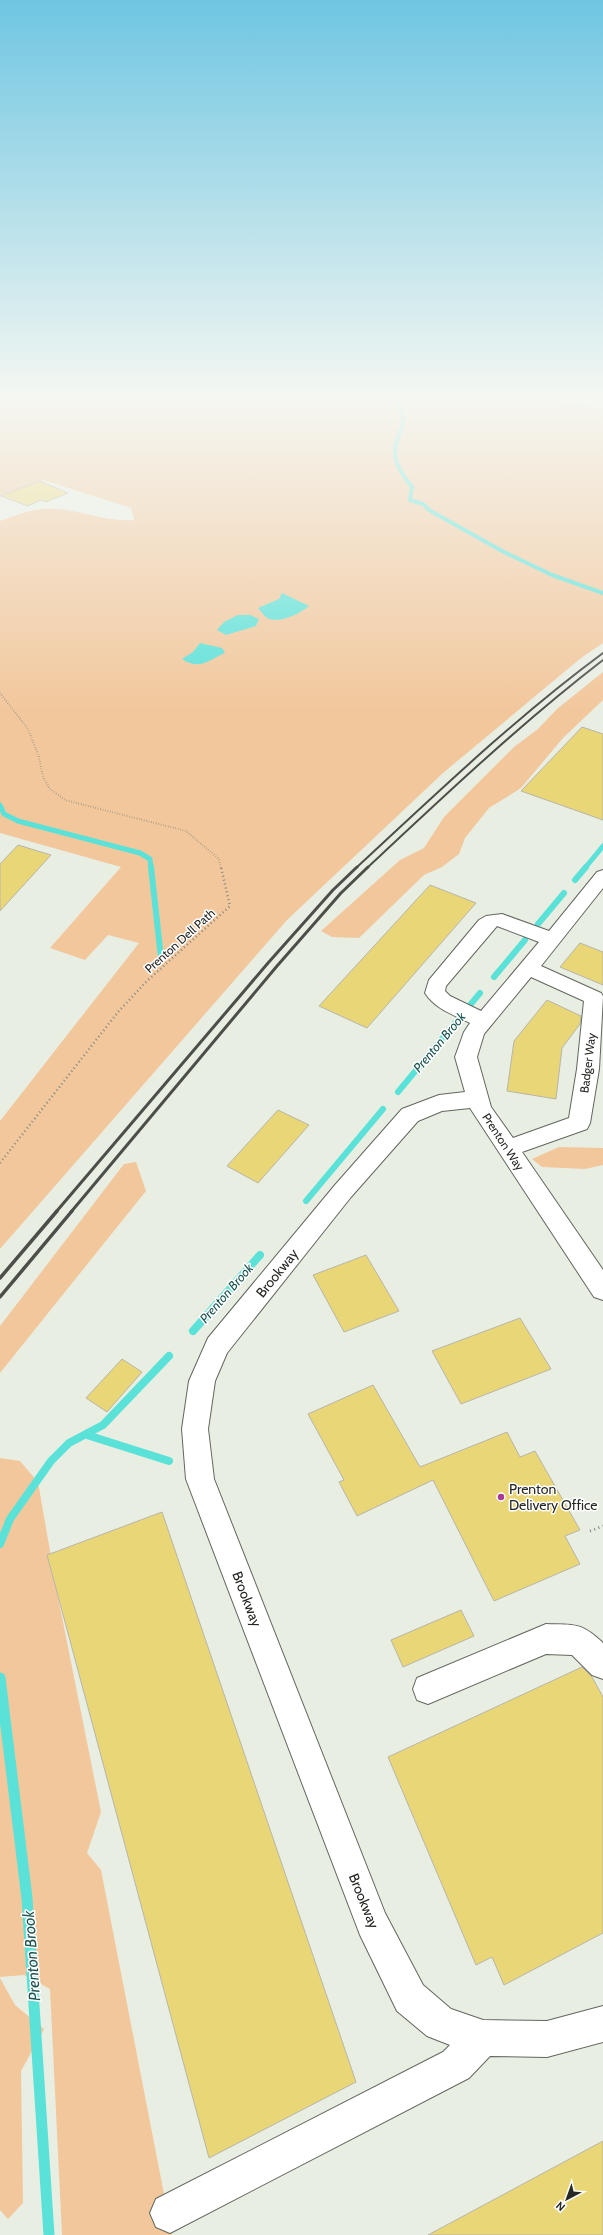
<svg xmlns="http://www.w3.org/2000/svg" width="603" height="2235" font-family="Cabin,sans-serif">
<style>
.green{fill:#f2c79c}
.water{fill:#5ae1d8}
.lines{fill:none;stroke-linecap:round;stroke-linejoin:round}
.stream-far4{stroke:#5ae1d8;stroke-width:4}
.stream-far3{stroke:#5ae1d8;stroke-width:5}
.stream-far2{stroke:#5ae1d8;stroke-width:6}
.stream-far1{stroke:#5ae1d8;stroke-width:8}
.stream{stroke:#5ae1d8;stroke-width:11}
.building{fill:#e9d677;stroke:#b7b5ab}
.minor-casing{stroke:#62675e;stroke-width:2}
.path-far2{stroke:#868982;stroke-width:2;stroke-dasharray:0.5 2;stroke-linecap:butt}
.path-far1{stroke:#868982;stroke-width:2.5;stroke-dasharray:1 3;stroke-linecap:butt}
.path{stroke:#868982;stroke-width:3;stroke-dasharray:1 3.5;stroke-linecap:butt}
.minor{fill:#fff;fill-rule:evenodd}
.rail-far2{stroke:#4c4e49;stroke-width:2}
.rail-far1{stroke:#4c4e49;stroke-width:3}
.rail{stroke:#4c4e49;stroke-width:3.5}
.poi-dot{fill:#a93995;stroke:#fff;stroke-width:1.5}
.labels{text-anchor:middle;stroke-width:3;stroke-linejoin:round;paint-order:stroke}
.street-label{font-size:12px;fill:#262824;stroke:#fff}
.water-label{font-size:13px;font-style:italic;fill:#1b5551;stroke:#fff}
.near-street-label{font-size:14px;fill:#262824;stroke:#fff}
.near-poi-label{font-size:14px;fill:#262824;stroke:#fff;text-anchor:start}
.near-water-label{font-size:16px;font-style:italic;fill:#1b5551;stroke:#fff}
</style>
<rect width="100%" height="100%" fill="#e9eee3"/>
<path class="green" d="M0,398H545L603,409V643L581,658L443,773L287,920L0,1249V1121L139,943L108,935L85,960L50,948L121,867L0,833V521C19,514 36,507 57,509C83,511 107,522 134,520L131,508L43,480L0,497Z
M603,672V700L563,738L521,788L489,808L465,838L459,854L442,867L424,875L359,938L332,937L321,931L400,860L424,848L444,817L514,747L538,729L557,709Z
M559,1147L603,1148V1165L585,1169L542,1167L532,1159Z
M136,1162L146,1191L0,1373V1326L124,1164Z
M0,1458L20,1461L38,1482L58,1597L101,1812L87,1853L101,1870L172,2235H62L50,1989L24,1975L0,1977Z
M0,1978L15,2005L44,2029L21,2071L23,2203L8,2219L0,2210Z"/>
<path class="water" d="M282,593L309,606C299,614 280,624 267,618C264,616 261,611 258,608L279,599Z
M238,615H250L259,619L256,626L226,635L217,630L224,622Z
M200,643L222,648L225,653C208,660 200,671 182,659L193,652Z"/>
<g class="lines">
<path class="stream-far4" d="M399,398V408L404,422C391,452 391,461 412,487L410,500L423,504L429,510L502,551L552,575L603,593"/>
<path class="stream-far3" d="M0,805L4,814L18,821L140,853L150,859L151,868
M585,868L603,846"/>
<path class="stream-far2" d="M151,867L161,958
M575,880L586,867
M538,924L564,893
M494,977L525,940
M398,1092L480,993
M306,1201L383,1109"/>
<path class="stream-far1" d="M193,1331L260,1255
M87,1435L169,1461
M0,1544L10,1519L51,1461L69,1443L103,1425L169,1356"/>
<path class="stream" d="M0,1678L27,1898L49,2235"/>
</g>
<path class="building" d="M40,481L68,493L46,502L41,500L28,506L1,496Z
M582,727L603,734V820L521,791Z
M18,845L51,855L0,911V864Z
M430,885L476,903L367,1028L319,1006Z
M580,943L603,952V985L560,967Z
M547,1000L581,1016L580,1024L562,1048L556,1099L507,1091L514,1041Z
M278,1110L309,1125L258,1183L227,1166Z
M366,1255L399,1311L344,1332L313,1275Z
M520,1318L551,1369L461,1404L432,1351Z
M122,1359L142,1372L107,1412L86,1398Z
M373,1385L420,1467L507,1432L520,1457L535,1451L580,1530L565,1536L580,1564L494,1601L433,1480L357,1516L339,1482L344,1480L308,1414Z
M162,1512L356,2082L209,2158L47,1555Z
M461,1610L474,1636L403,1667L391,1640Z
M582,1667L592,1677L603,1697V1933L504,1985L492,1957L476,1965L388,1757Z
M603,2141V2235H428L562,2163Z"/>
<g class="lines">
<defs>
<path id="minor" d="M603,870V888L541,966L601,993L603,996L599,1069L590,1123L587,1129L522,1152L603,1270V1300L594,1297L470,1108L442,1111L418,1121L351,1197L227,1353L215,1381L208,1429L214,1479L385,1913L423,1985L451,2009L483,2020L547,2021L603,2006V2042L547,2057L490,2056L469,2078L170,2233L156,2227L150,2213L156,2199L443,2052L450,2045L427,2036L397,2011L360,1935L186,1479L182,1429L189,1381L208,1338L335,1185L402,1109L439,1095L465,1092L455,1057L464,1032L470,1023C454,1015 435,1009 425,993L429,980L479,920L486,916L502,914L549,931L597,872ZM497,926L539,942L481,1011L450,996L445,991L446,986ZM531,977L584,1001L577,1069L569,1118L513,1138L491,1107L477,1057L484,1034Z
M546,1624C575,1625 581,1622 603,1643V1679L592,1675L572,1655L546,1654L428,1704L417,1700L413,1689L417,1678Z"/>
</defs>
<use href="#minor" class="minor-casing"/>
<path class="path-far2" d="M0,693L28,729L39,757L43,777L50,789L65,800L186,831L219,859L221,868"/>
<path class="path-far1" d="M0,1163L118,1012L147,981L230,906L221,867"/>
<path class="path" d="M590,1531L603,1526"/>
<use href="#minor" class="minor"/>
<path class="rail-far2" d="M356,868C436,794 515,718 603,653
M367,868C444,796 520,724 603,660"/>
<path class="rail-far1" d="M56,1212L268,963L333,890L357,867
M71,1212L277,966L341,893L368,867"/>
<path class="rail" d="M0,1278L57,1211
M0,1297L72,1211"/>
</g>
<linearGradient id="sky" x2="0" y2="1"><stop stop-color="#6fc6e2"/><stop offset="0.56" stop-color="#f5f7f2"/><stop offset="1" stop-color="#f5f7f2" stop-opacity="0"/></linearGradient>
<rect width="603" height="711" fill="url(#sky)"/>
<circle class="poi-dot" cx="501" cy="1497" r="4"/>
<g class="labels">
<g class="street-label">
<text transform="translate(180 941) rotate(-42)" y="4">Prenton Dell Path</text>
<text transform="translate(588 1063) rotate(-83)" y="4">Badger Way</text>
<text transform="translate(503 1142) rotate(57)" y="4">Prenton Way</text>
</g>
<g class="water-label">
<text transform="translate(439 1042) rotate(-50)" y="5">Prenton Brook</text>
<text transform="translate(226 1293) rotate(-49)" y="5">Prenton Brook</text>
</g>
<g class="near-street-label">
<text transform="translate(277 1273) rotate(-51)" y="5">Brookway</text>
<text transform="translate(247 1599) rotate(69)" y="5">Brookway</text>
<text transform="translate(364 1901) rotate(68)" y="5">Brookway</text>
</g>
<g class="near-poi-label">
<text x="509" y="1494">Prenton<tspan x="509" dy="16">Delivery Office</tspan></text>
</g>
<g class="near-water-label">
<text transform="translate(31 1956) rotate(-94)" y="6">Prenton Brook</text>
</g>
</g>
<g transform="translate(567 2199) rotate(221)" stroke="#ffffff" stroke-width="3" paint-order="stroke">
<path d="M0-3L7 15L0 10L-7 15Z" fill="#262824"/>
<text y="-6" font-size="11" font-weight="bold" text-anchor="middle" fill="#262824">N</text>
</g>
</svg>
